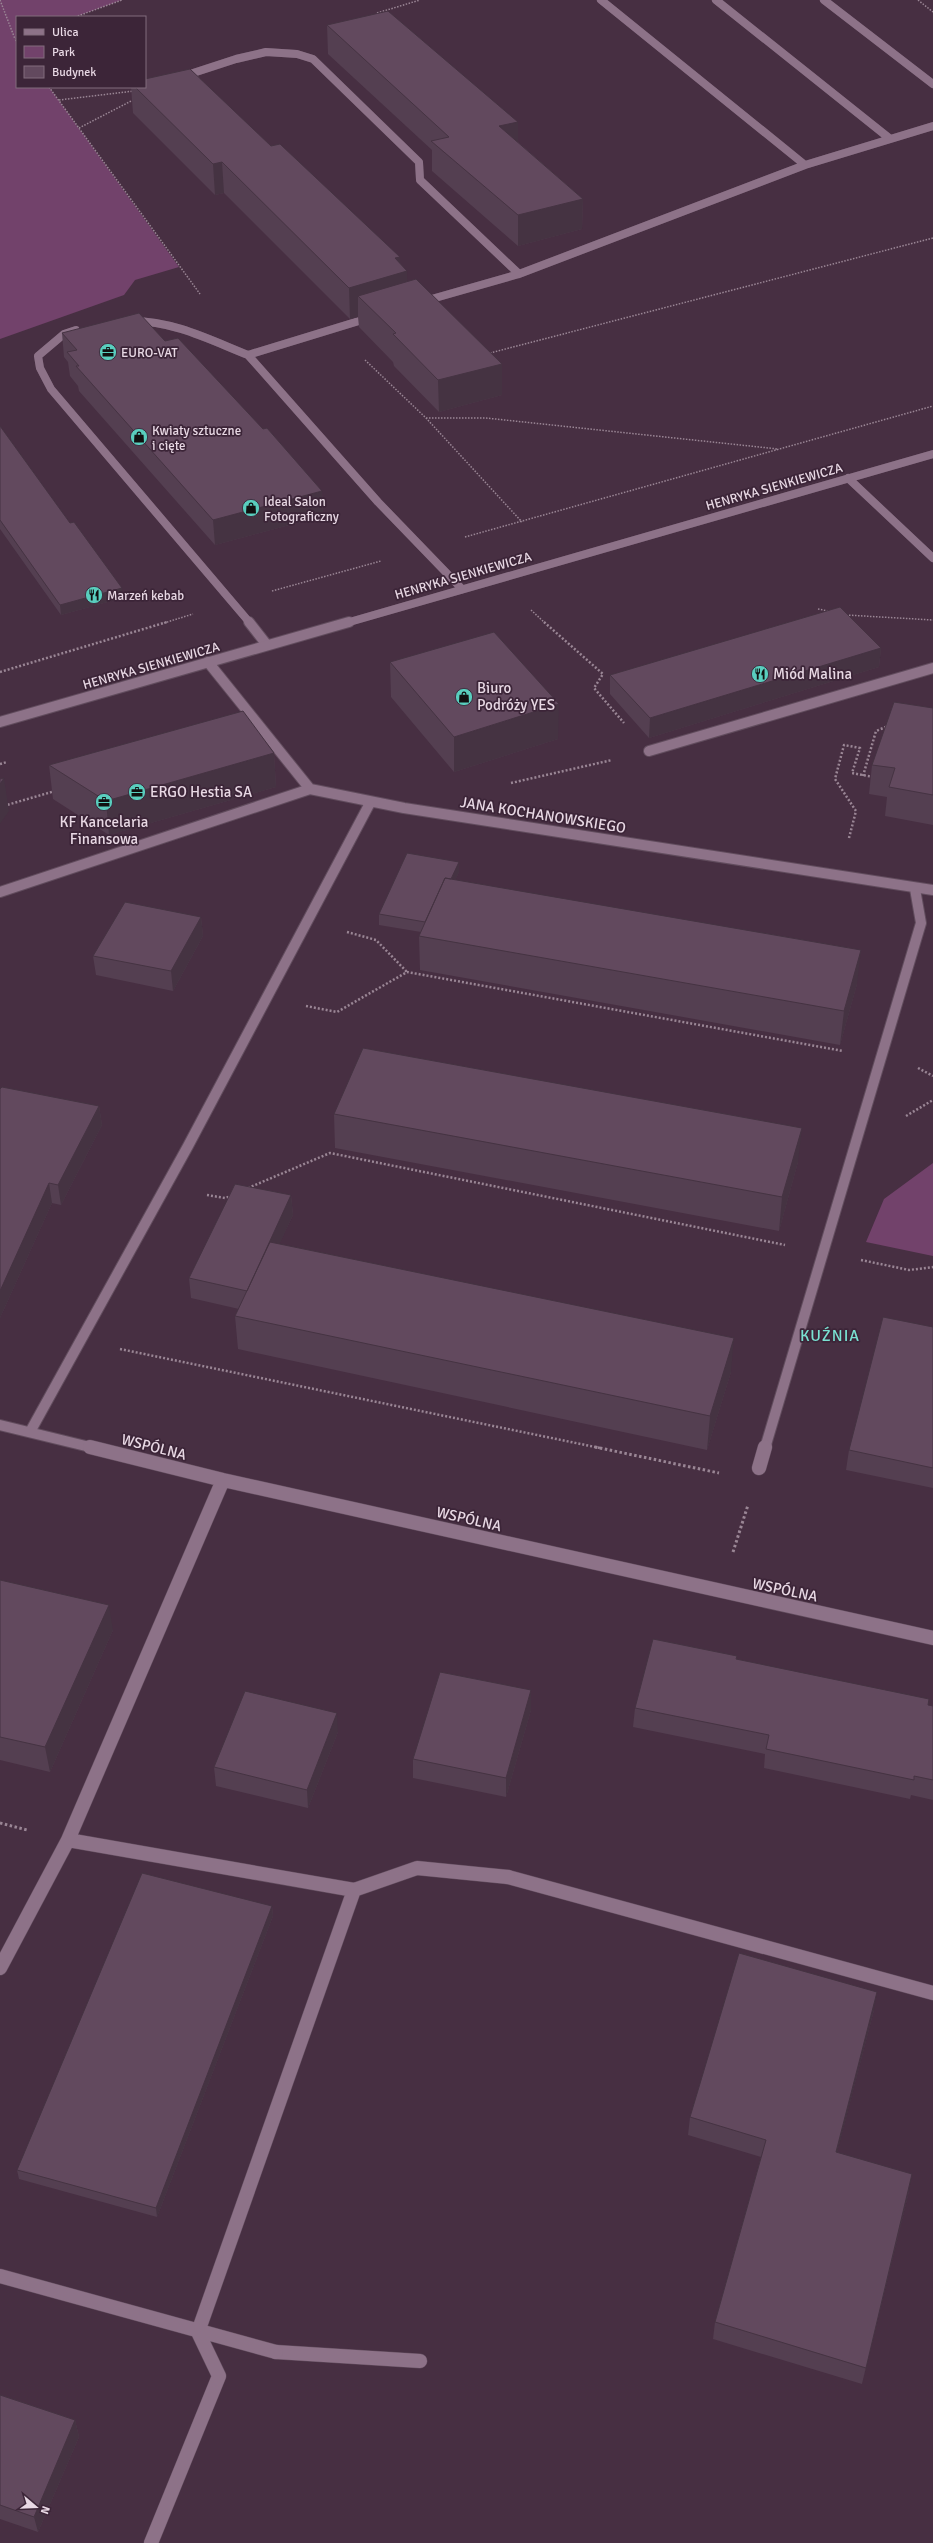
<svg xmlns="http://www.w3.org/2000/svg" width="933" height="2543" font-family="Signika,sans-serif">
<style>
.green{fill:#72426b}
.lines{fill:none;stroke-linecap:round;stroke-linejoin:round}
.service-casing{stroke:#614c5d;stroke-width:15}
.minor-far2-casing{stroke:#614c5d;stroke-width:8}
.minor-far1-casing{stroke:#614c5d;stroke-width:12}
.minor-casing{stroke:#614c5d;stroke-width:15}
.tertiary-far1-casing{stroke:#614c5d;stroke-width:8}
.tertiary-casing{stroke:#614c5d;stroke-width:12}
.path-far2{stroke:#9a8695;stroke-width:1.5;stroke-dasharray:1.5 1.5;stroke-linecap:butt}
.path-far1{stroke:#9a8695;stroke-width:2.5;stroke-dasharray:2 2;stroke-linecap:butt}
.path{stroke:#9a8695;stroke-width:3;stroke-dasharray:2.5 2.5;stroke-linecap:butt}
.service{stroke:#8d7288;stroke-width:14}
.minor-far2{stroke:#8d7288;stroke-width:8}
.minor-far1{stroke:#8d7288;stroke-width:10}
.minor{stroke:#8d7288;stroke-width:14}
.tertiary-far1{stroke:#8d7288;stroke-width:8}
.tertiary{stroke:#8d7288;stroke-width:10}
.wall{fill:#543f51}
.shaded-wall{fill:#453342}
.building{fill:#62495e;stroke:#453342}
.labels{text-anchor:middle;stroke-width:3.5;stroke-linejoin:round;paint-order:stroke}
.far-poi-label{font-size:13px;fill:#e8d8e4;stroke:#3c2538;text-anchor:start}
.far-street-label{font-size:13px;fill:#e8d8e4;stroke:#3c2538}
.poi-label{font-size:15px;fill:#e8d8e4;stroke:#3c2538;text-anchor:start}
.street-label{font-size:15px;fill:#e8d8e4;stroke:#3c2538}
.neighbourhood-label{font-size:16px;letter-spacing:1px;fill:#7ae2d2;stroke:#3c2538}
</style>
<rect width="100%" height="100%" fill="#472f42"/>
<path class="green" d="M0,0H122L75,17H17V38L15,39L17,42V87H49L179,267L135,280L124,295L0,339Z
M933,1163V1256L866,1242L884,1199Z"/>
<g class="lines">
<defs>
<path id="service" d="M508,1877L933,1993
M276,2352L420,2361"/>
<path id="minor-far2" d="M601,0L805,165
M716,0L889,138
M824,0L933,84
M196,80L190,74L236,59L266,52L297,54L313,59L419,162L420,180L519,274
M421,302L519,274L805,165L933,126
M372,317L248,355L378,502L462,589
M132,321C174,321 210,340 248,355
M76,330L64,334L38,356L40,368L51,389L250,623
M848,478L933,558"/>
<path id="minor-far1" d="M249,622L267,645
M208,662L310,789L404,808L933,890
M649,751L933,668
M0,892L310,789
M0,1425L94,1448
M30,1432L188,1146L370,803
M765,1448L921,923L915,889"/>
<path id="minor" d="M90,1447L223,1480L933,1638
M759,1468L765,1447
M68,1840L354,1890L417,1868L508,1877
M0,1968L68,1840L223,1480
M0,2276L276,2352
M151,2543L219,2376L198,2332L354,1890"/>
<path id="tertiary-far1" d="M346,623L933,454"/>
<path id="tertiary" d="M0,722L349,622"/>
</defs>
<use href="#service" class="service-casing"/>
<use href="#minor-far2" class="minor-far2-casing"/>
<use href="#minor-far1" class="minor-far1-casing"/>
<use href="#minor" class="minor-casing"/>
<use href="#tertiary-far1" class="tertiary-far1-casing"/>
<use href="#tertiary" class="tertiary-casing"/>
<path class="path-far2" d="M0,0L15,39
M918,0L933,12
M377,13L420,0
M75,17L122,0
M17,38L15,39L17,42
M49,87L200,294
M59,100L134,91
M79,128L135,99
M490,353L933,238
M365,360L426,418L522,522
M426,418H486L778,449
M465,537L933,406
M272,591L381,561
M818,609L828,611
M531,610L545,623
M846,615L933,620
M164,623L193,614"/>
<path class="path-far1" d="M544,622L603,674L594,688L624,723
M0,672L167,622
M0,764L7,762
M863,776L876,731L888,726
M511,783L612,760
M0,807L55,791
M849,838L856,811L835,779L844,745L860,748L852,773L873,777
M347,932L376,940L407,972
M306,1006L337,1012L407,972L843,1051
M918,1068L933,1076
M906,1116L933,1100
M248,1188L330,1153L785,1245
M207,1195L225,1198L231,1196
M861,1260L909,1270L933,1267
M120,1349L600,1448"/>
<path class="path" d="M595,1447L719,1473
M733,1552L748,1505
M0,1823L27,1830"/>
<use href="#service" class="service"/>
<use href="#minor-far2" class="minor-far2"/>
<use href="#minor-far1" class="minor-far1"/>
<use href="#minor" class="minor"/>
<use href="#tertiary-far1" class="tertiary-far1"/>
<use href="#tertiary" class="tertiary"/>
</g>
<path class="wall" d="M327,25L518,142L583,199L582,229L518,246L432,171V150L328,54Z
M131,87H145L271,146L400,263L407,281L502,364V395L439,412L394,366L393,362L359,327L358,317L350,319L224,193L215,195L133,113Z
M62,333L165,341L263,429L322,491L323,516L215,545L79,391L78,386L70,376L68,362L64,357Z
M0,426L122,598L61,615L0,529Z
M881,648L879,667L649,738L610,694V675Z
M390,662L558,739L454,772L391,697Z
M933,708V825L885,816L887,797L869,794L872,765Z
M274,753L276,787L109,835L53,799L49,765Z
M459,872L455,880L857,984L840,1045L420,970L419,936L421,932L379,925V914Z
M201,917L203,936L173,991L96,975L93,956Z
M0,1089L99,1106L102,1125L61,1205L52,1203L0,1318Z
M334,1114L798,1162L779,1231L335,1148Z
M291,1195L293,1215L279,1244L731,1372L707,1450L238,1349L235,1316L239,1309L191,1298L189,1278Z
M933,1327V1488L846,1470L849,1450Z
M0,1580L113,1630L50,1772L0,1760Z
M737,1656V1660L933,1706V1800L911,1795L910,1799L764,1768L765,1754L633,1727L635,1708Z
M531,1710L506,1797L413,1778V1759Z
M338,1732L308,1808L216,1786L214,1767Z
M272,1906L273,1916L157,2217L19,2179L17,2170Z
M874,2010L837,2152L909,2191L862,2384L713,2339L715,2322L761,2157L688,2135L690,2117Z
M0,2395L75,2420L79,2437L38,2532L0,2519Z"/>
<path class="shaded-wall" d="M518,122V152L499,126Z
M222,162L224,193L215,195L213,164Z
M583,199L582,229L518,246V215Z
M400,257V273L407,271L408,302L358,296V317L350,319L349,288L395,258Z
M502,364V395L439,412L438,380Z
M322,491L323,516L215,545L213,520Z
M122,588V598L61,615L60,605Z
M881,648L879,667L649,738L650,718Z
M559,704L558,739L454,772V737Z
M274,753L276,787L109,835L106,801Z
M4,778L9,811L0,824V784Z
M459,862V872L431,934V924Z
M201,917L203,936L173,991L171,971Z
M861,950L857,984L840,1045L844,1011Z
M99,1106L102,1125L61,1205L58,1185Z
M802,1128L798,1162L779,1231L782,1197Z
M49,1183L52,1203L0,1318V1291Z
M291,1195L293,1215L248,1311L247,1291Z
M734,1338L731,1372L707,1450L710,1416Z
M109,1605L113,1630L50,1772L45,1747Z
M531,1690V1710L506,1797V1778Z
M337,1713L338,1732L308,1808L307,1790Z
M272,1906L273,1916L157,2217L156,2208Z
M877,1992L874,2010L833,2169L836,2152Z
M912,2174L909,2191L862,2384L866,2368Z
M75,2420L79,2437L38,2532L34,2517Z"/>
<path class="building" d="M388,11L518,122L499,126L583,199L518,215L431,141L449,137L327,25Z
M190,69L271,146L280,144L400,257L395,258L407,271L349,288L222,162L213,164L135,87H145V79Z
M416,279L502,364L438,380L393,334L396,333L358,296Z
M139,313L165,341L178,338L263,429L267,428L322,491L213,520L76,366H79L67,352L77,350L62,333Z
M0,426L70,523L74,522L122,588L60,605L0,520Z
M840,607L881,648L650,718L610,675Z
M494,632L559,704L454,737L390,662Z
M894,702L933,708V795L889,787L895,768L872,765Z
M243,711L274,753L106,801L49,765Z
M4,778L0,784V779Z
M407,853L459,862L451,879L445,878L425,922L379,914Z
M445,878L861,950L844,1011L419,936Z
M125,902L201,917L171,971L93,956Z
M363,1048L802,1128L782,1197L334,1114Z
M2,1087L99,1106L58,1185L49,1183L0,1291V1089Z
M235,1184L291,1195L247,1291L189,1278Z
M270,1242L734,1338L710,1416L235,1316Z
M883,1317L933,1327V1468L849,1450Z
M0,1580L109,1605L45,1747L0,1737Z
M653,1639L737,1656L736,1659L929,1699L928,1705L933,1706V1780L914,1776V1780L766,1749L769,1735L635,1708Z
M440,1672L531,1690L506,1778L413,1759Z
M245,1691L337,1713L307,1790L214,1767Z
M142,1873L272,1906L156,2208L17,2170Z
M739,1953L877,1992L836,2152L912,2174L866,2368L715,2322L766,2140L690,2117Z
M0,2395L75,2420L34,2517L0,2505Z"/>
<defs>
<symbol id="office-disc" viewBox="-11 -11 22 22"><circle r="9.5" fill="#59cebe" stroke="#3c2538"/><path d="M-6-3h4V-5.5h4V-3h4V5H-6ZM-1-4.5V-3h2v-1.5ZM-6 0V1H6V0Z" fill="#111"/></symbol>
<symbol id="shop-disc" viewBox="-11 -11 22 22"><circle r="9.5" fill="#59cebe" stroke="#3c2538"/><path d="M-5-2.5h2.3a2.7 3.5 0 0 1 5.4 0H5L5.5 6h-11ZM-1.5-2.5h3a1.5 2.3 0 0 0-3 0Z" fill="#111"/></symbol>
<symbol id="restaurant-disc" viewBox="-11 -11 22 22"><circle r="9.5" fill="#59cebe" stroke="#3c2538"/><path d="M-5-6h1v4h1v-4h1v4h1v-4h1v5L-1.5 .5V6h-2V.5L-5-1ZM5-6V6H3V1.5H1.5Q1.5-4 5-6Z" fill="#111"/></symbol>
</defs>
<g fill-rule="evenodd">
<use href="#office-disc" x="98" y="342" width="20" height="20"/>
<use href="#shop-disc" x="129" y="427" width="20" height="20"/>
<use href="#shop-disc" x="241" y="498" width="20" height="20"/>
<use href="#restaurant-disc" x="84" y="585" width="20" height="20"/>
<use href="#restaurant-disc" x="750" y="664" width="20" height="20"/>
<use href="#shop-disc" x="454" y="687" width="20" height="20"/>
<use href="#office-disc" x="127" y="782" width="20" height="20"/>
<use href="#office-disc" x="94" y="792" width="20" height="20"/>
</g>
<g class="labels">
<g class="far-poi-label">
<text x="121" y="357">EURO-VAT</text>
<text x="152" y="435">Kwiaty sztuczne<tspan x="152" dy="15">i cięte</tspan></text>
<text x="264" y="506">Ideal Salon<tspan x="264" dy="15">Fotograficzny</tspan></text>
<text x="107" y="600">Marzeń kebab</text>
</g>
<g class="far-street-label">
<text transform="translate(774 486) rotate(-16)" y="5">HENRYKA SIENKIEWICZA</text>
<text transform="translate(463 575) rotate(-16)" y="5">HENRYKA SIENKIEWICZA</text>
<text transform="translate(151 665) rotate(-16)" y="5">HENRYKA SIENKIEWICZA</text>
</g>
<g class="poi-label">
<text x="773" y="679">Miód Malina</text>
<text x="477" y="693">Biuro<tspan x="477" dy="17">Podróży YES</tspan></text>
<text x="150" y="797">ERGO Hestia SA</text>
<text x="104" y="827" text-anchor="middle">KF Kancelaria<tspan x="104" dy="17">Finansowa</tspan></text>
</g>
<g class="street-label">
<text transform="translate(543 815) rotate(9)" y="5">JANA KOCHANOWSKIEGO</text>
<text transform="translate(154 1447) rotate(14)" y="5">WSPÓLNA</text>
<text transform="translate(469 1519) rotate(13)" y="5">WSPÓLNA</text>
<text transform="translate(785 1590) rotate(12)" y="5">WSPÓLNA</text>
</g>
<g class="neighbourhood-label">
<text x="830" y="1341">KUŹNIA</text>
</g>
</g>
<rect x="16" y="16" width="130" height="72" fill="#3c2538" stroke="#816d7d"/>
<rect x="24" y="29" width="20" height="6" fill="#8d7288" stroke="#816d7d"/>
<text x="52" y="36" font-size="12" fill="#e8d8e4">Ulica</text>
<rect x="24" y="46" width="20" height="12" fill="#72426b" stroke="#816d7d"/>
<text x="52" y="56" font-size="12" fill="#e8d8e4">Park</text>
<rect x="24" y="66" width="20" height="12" fill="#62495e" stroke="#816d7d"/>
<text x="52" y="76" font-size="12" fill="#e8d8e4">Budynek</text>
<g transform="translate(36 2507) rotate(109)" stroke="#3c2538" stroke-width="3" paint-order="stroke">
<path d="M0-3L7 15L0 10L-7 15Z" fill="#e8d8e4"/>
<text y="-6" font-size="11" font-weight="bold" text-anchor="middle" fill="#e8d8e4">N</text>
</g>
</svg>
